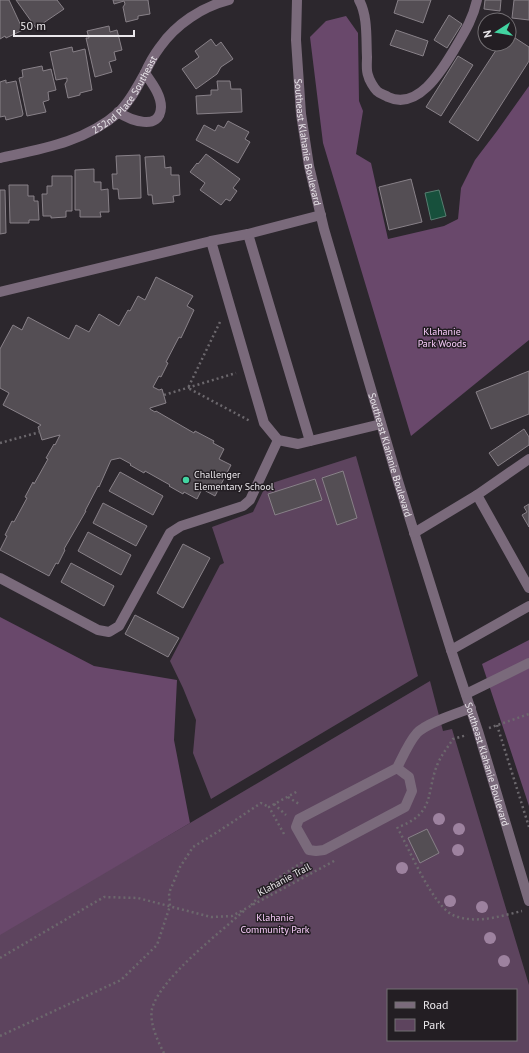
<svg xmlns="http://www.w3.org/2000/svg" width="529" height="1053" font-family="'PT Sans',sans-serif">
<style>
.green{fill:#5d445e;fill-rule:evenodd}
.forest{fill:#69486b}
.water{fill:#17503c;stroke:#577e71}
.building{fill:#544e54;stroke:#888188}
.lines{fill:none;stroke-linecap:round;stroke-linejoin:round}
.path{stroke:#6c686d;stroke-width:2.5;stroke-dasharray:2 3;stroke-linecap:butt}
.minor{stroke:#7a6a7b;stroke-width:10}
.tree{fill:#9d829f}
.poi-dot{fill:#42d4a1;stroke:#231e23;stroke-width:1.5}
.labels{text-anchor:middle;stroke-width:3;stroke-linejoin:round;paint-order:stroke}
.street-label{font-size:10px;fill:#ebe8ec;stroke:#231e23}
.park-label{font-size:10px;fill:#facdfc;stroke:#231e23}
.poi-label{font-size:10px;fill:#ebe8ec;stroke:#231e23;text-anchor:start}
</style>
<rect width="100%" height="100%" fill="#2c272d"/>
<path class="green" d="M356,456L418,676L211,799L193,753L196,720L183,688L170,661L220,565L224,563L212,527L253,512L266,485Z
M430,681L443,731L452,729L529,985V1053H0V933L190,823ZM388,990H516V1040H388Z"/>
<path class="forest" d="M346,16L358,33L359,101L363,111L356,154L371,163L388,239L444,226L458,219L461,188L475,160L497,131L529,86V340L411,436L323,143L310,37L326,21Z
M0,617L94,666L177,680L174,740L190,823L0,935Z
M529,640V806L482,664Z"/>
<path class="water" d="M439,190L446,216L431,220L425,193Z"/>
<path class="building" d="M0,0H9L23,30L6,38L5,36L0,39Z
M16,0H57L64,9L36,28Z
M113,0H148L150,14L138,16V19L126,22L123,7L125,4L124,1L114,4Z
M398,0H431L423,23L394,13Z
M485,0H501L500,11L484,9Z
M514,0H529V20L512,18Z
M449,15L462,24L447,48L434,40Z
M109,26L110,32L117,30L122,50L114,52L116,60L109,62L112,72L95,77L86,38H89L87,31Z
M396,30L428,41L423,56L390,45Z
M509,34L529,47V61L478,141L449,122L500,44H509Z
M211,39L216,46L221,42L233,59L221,67L217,74L196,89L182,69L199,57L195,51Z
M72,47L73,52L85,49L92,90L80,93V95L68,98L65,84L67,81V78L56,80L50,52Z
M458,56L473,65L441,116L426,107Z
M42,66L43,71L51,69L56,90L48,92L49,100L43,102L46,112L27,116L19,78L23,77L22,70Z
M6,80V83L16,81L23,114L22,116L6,120L5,116L0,117V82Z
M217,81H230L231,89H241L242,112L197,114L196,96L211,95V90H218Z
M228,121L249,132L245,139L250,142L238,163L196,140L204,125L215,131L218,125L224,128Z
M206,154L240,179L233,188L237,191L230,201L226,199L221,205L200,190L205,183L190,172L197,163L198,164Z
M140,155L141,198L119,199L118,189H113L112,174H117L116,156Z
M164,156L165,168L171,167V175H179L180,195L173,196L174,202L153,204L152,195H148L145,157Z
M94,169V182H101V190L108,189L109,212H100L101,217H80V210H75V170Z
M52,176H72V211H66V217L51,218V216H43L42,194H47V186H52Z
M411,179L422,222L389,230L379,187Z
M9,185H28V196H34V201H38L39,220H29V223H10Z
M0,190H5L6,233L0,234Z
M156,277L193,296L187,306L194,310L181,338L179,337L166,362L168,363L161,377L159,376L153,387L159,390L162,389L166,403L150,408V409L155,412L156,411L194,433L195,431L214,441L213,443L224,449L219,459L231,465L215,496L202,489L197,499L184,492L183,494L169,486L170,485L145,471L144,473L130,465L131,464L120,458L111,460L99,487L98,486L85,511H86L64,549L65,550L58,564L56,563L49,576L0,550L7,536L5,535L12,521L14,522L27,498L25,497L33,482L34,484L48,459L46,458L54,444L55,445L60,435L42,440L38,427L41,425L3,405L9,393L0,388V349L13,325L22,330L28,317L69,339L76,325L89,332L99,314L119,326L128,310L130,311L138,296L145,300Z
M529,371V414L491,429L476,392Z
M524,429L529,437V445L498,466L489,453Z
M343,471L357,518L337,525L322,478Z
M120,472L163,496L153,515L109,491Z
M315,479L322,500L275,515L268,494Z
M103,503L147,526L136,546L93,523Z
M529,504V527L522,515L527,512L524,507Z
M88,532L131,555L121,575L78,551Z
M183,544L210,558L183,608L157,593Z
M71,563L114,586L104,606L61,582Z
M135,615L179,638L168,657L125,634Z
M427,829L439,853L420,863L408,838Z"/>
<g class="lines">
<path class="path" d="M220,322L188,388L250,421
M164,395L236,373
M0,443L40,432
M497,725L529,827
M489,728L529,714
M288,797L299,804
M274,804L286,815
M401,826C436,812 426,790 438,763C442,754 448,747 453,739L467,735
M397,827C409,848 433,908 455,916C477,924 501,916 522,911
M284,834L269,807L298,791
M301,862L309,875
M251,905L275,880L301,863
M0,958L104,897L138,898L211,917L232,916L336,860
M0,1036L121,980L157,945L170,906L169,893L180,867L193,847L219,831L261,803L269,807
M164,1053C158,1042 149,1022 152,1009C160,978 221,932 246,909"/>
<g class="minor">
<path id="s1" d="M297,0L296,40L301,114L309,166L324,229L398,481L451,650L478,731L529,901"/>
<path d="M359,0C368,16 366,39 367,57C367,63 366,70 368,75C369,80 374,88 377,91C380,94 385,95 388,97C418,111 442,70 454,50C464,33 473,19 477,0"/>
<path d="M118,112C130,120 160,132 161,107C161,94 151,82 145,73"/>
<path id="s2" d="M0,158C41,149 85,142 118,113C130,102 137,87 145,73C149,64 154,55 160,47C176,24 202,7 229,0"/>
<path d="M248,234L310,441"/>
<path d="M211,241L264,423L278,440L298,444L381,424"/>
<path d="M0,292L211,241L248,234L321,215"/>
<path d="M529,459L477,495L529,588"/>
<path d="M414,533L477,495"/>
<path d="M0,578L98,630L109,632L119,626L170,533L181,526L243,506L250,500L278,440"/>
<path d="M451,650L529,606"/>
<path d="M466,694L529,663"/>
<path d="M397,768L409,777L412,791L405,807L324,850L316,851L309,850L296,827L299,819L397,768C403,756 409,742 417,733C426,723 458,713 471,708"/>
</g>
</g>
<g class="tree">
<circle cx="439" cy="819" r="6"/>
<circle cx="459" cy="829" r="6"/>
<circle cx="458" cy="850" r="6"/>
<circle cx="402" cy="868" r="6"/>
<circle cx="450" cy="901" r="6"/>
<circle cx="482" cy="907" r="6"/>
<circle cx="490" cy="938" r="6"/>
<circle cx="504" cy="961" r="6"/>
</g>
<circle class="poi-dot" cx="186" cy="480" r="4"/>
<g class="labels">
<g class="street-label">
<text dy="4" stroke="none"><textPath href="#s2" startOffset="146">252nd Place Southeast</textPath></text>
<text dy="4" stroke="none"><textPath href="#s1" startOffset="143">Southeast Klahanie Boulevard</textPath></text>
<text dy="4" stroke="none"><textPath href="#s1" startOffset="467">Southeast Klahanie Boulevard</textPath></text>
<text dy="4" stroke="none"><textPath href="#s1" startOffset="791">Southeast Klahanie Boulevard</textPath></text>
<text transform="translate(284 879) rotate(-28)" y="4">Klahanie Trail</text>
</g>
<g class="park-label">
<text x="442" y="335">Klahanie<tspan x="442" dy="12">Park Woods</tspan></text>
<text x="275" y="921">Klahanie<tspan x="275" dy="12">Community Park</tspan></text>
</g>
<g class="poi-label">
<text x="194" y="478">Challenger<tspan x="194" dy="12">Elementary School</tspan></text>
</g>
</g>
<rect x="387" y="989" width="130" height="52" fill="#231e23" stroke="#736f73"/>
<rect x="395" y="1002" width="20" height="6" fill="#7a6a7b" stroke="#736f73"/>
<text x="423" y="1009" font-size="12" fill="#ebe8ec">Road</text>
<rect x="395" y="1019" width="20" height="12" fill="#5d445e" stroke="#736f73"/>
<text x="423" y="1029" font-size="12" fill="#ebe8ec">Park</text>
<g transform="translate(497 32) rotate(258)"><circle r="19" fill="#231e23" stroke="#736f73"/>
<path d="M0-3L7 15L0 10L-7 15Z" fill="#42d4a1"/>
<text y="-6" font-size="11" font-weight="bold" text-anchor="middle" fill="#ebe8ec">N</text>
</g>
<path d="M14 30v6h120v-6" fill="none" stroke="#ebe8ec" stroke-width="2"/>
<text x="20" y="30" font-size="12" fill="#ebe8ec" stroke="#231e23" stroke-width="3" paint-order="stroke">50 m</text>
</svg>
